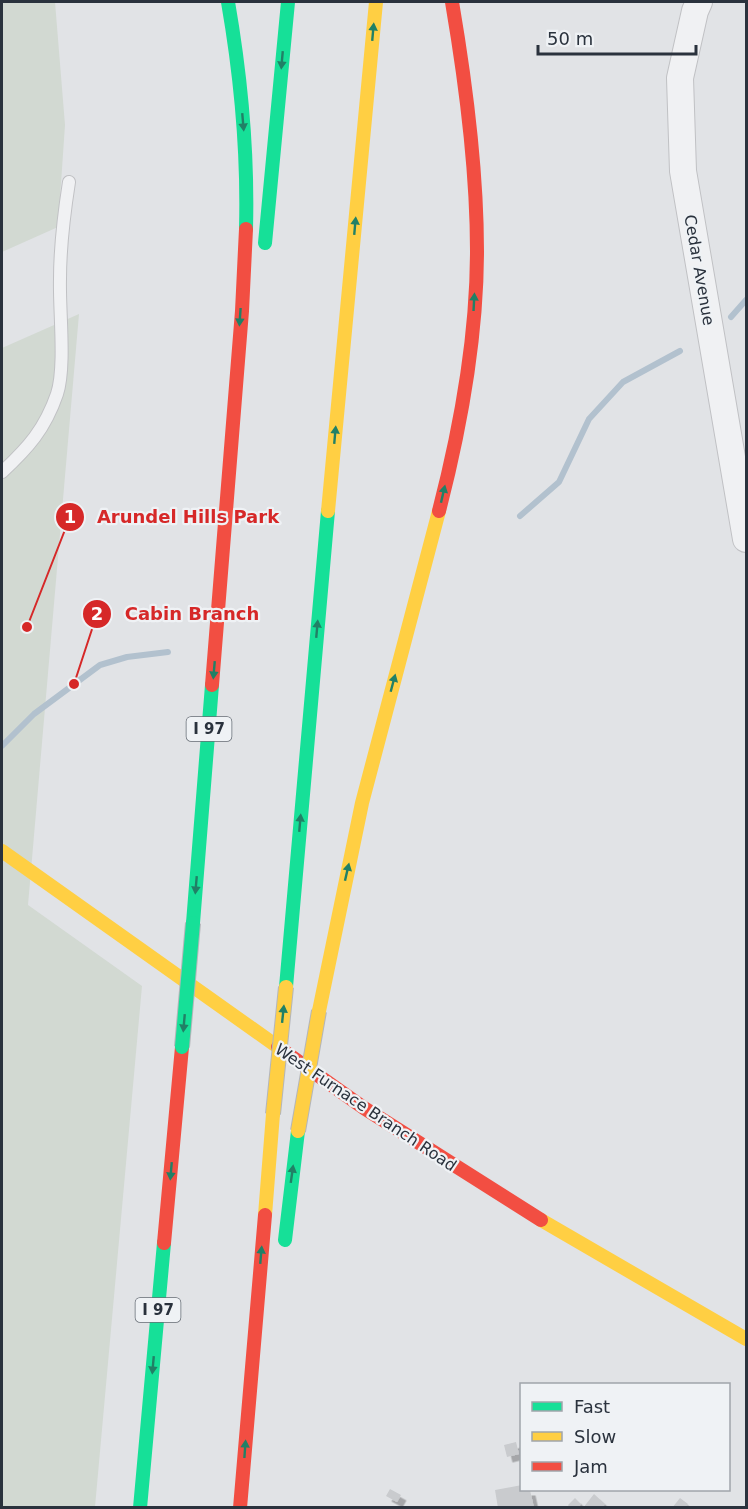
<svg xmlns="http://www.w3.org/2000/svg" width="748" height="1509" font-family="'DejaVu Sans',sans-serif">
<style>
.green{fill:#d2d9d2}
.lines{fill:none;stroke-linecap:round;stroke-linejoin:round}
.stream{stroke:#b2c1ce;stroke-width:6}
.building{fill:#c9cbce;filter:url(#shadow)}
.lane-casing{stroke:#c0c1c4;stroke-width:14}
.street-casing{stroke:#c0c1c4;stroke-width:28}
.lane{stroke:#f0f1f3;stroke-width:12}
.street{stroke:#f0f1f3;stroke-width:26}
.fast{stroke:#16e098;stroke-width:14}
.slow{stroke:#ffcf43;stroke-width:14}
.jam{stroke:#f24e42;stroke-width:14}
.fast-bridge-casing{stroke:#b4b6ba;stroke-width:16;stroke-linecap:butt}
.slow-bridge-casing{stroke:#b4b6ba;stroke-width:16;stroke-linecap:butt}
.fast-bridge{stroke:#16e098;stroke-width:14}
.slow-bridge{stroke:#ffcf43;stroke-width:14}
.oneway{fill:#218066}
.labels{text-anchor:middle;stroke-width:4.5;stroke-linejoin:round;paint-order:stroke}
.shield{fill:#eff2f5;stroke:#656c74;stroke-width:1.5}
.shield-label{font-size:15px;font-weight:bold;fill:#2a323d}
.street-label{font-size:16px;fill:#2a323d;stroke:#eff2f5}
.leader{fill:none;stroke:#d62828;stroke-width:2}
.callout-dot{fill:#d62828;stroke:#eff2f5;stroke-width:2}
.mark-label{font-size:18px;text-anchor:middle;font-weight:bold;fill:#fff}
.callout-label{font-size:18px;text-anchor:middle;font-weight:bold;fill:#d62828;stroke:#eff2f5;stroke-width:4.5;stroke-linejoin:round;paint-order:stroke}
</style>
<defs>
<filter id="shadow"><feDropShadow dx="5.5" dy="5.5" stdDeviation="0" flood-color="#0004"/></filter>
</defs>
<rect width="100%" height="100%" fill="#e1e3e6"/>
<path class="green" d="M2,2H55L65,125L58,227L2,252Z
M79,314L28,905L142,986L95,1507H2V348Z"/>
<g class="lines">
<path class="stream" d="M731,317L746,300
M520,516L559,482L589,419L623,382L680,351
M2,746L34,714L100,665L127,657L168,652"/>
</g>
<path class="building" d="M516,1442L519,1454L507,1457L504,1445Z
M522,1485V1490H530L534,1508H498L495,1490Z
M390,1489L401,1495L397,1502L386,1496Z
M594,1494L605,1504L602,1508H583Z
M575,1498L581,1504L578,1508H570L568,1505Z
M680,1498L688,1504L685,1508H672Z"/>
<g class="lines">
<defs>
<path id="lane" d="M2,472C28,448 45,429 57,394C66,366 59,310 60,279C60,246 64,214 69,182"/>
<path id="street" d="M699,2L695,11L680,78L683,171L746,539"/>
</defs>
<use href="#lane" class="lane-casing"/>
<use href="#street" class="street-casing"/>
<use href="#lane" class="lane"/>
<use href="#street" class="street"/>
<path class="fast" d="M228,2C241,77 248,152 246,229
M265,243L288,2
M193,923L212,685
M286,987L328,511
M285,1240L298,1131
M140,1508L164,1243"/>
<path class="slow" d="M328,511L376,2
M2,851L278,1047
M319,1011L362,803L439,511
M265,1215L273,1114
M541,1220L746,1339"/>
<path class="jam" d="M439,511C461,426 477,338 477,251C477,167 466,84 452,2
M212,685L242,311L246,229
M278,1047L364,1108L541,1220
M164,1243L182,1047
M240,1508L265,1215"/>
<defs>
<path id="fast-bridge" d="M182,1047L193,923"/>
<path id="slow-bridge" d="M273,1114L286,987
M298,1131L319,1011"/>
</defs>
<use href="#fast-bridge" class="fast-bridge-casing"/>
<use href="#slow-bridge" class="slow-bridge-casing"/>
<use href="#fast-bridge" class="fast-bridge"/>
<use href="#slow-bridge" class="slow-bridge"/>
</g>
<defs><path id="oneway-solid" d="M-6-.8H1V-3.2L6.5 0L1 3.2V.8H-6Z" transform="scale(1.5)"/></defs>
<g class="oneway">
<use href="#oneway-solid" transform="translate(373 32) rotate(-85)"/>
<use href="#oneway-solid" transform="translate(282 60) rotate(95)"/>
<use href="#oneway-solid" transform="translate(243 122) rotate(85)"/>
<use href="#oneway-solid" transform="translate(355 226) rotate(-85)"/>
<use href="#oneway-solid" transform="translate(474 302) rotate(-87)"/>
<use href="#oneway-solid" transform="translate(240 317) rotate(94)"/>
<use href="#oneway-solid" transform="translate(335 435) rotate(-85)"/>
<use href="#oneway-solid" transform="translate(443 494) rotate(-77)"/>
<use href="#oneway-solid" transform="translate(317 629) rotate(-85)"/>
<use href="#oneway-solid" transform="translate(214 670) rotate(95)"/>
<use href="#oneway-solid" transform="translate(393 683) rotate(-75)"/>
<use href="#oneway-solid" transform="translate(300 823) rotate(-85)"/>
<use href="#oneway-solid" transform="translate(347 872) rotate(-77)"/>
<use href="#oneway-solid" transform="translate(196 885) rotate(95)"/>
<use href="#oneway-solid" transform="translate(283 1014) rotate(-84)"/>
<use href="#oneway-solid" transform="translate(184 1023) rotate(95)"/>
<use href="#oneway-solid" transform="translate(171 1171) rotate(95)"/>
<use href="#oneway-solid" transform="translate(292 1174) rotate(-82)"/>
<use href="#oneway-solid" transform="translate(261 1255) rotate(-85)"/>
<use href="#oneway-solid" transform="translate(153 1365) rotate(95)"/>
<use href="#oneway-solid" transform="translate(245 1449) rotate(-86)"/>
</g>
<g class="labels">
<g class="shield">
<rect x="186.5" y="717" width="45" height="24" rx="4.5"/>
<rect x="135.5" y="1298" width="45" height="24" rx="4.5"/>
</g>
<g class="shield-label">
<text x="209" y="734">I 97</text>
<text x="158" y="1315">I 97</text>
</g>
<g class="street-label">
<text transform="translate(700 270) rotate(80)" y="6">Cedar Avenue</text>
<text transform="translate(366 1107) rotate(34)" y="6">West Furnace Branch Road</text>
</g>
</g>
<path class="leader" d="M27 627L70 517M74 684L97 614"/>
<g class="callout-dot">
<circle cx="27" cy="627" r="6"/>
<circle cx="74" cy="684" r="6"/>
<circle cx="70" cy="517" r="15"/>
<circle cx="97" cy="614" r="15"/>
</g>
<g class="mark-label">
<text x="70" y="523">1</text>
<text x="97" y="620">2</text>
</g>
<g class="callout-label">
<text x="188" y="523">Arundel Hills Park</text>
<text x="192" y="620">Cabin Branch</text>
</g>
<rect width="748" height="1509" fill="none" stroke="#2a323d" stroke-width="6"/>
<rect x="520" y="1383" width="210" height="108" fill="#eff2f5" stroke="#a0a5ab" stroke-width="1.5"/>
<rect x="532" y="1402" width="30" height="9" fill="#16e098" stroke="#a0a5ab" stroke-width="1.5"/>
<text x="574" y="1413" font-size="18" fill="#2a323d">Fast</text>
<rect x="532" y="1432" width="30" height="9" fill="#ffcf43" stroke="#a0a5ab" stroke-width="1.5"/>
<text x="574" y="1443" font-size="18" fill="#2a323d">Slow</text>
<rect x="532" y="1462" width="30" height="9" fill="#f24e42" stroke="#a0a5ab" stroke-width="1.5"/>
<text x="574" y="1473" font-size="18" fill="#2a323d">Jam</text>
<path d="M538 45v9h158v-9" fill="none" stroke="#2a323d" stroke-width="3"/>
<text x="547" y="45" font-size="18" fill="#2a323d" stroke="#eff2f5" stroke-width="4.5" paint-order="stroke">50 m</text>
</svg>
